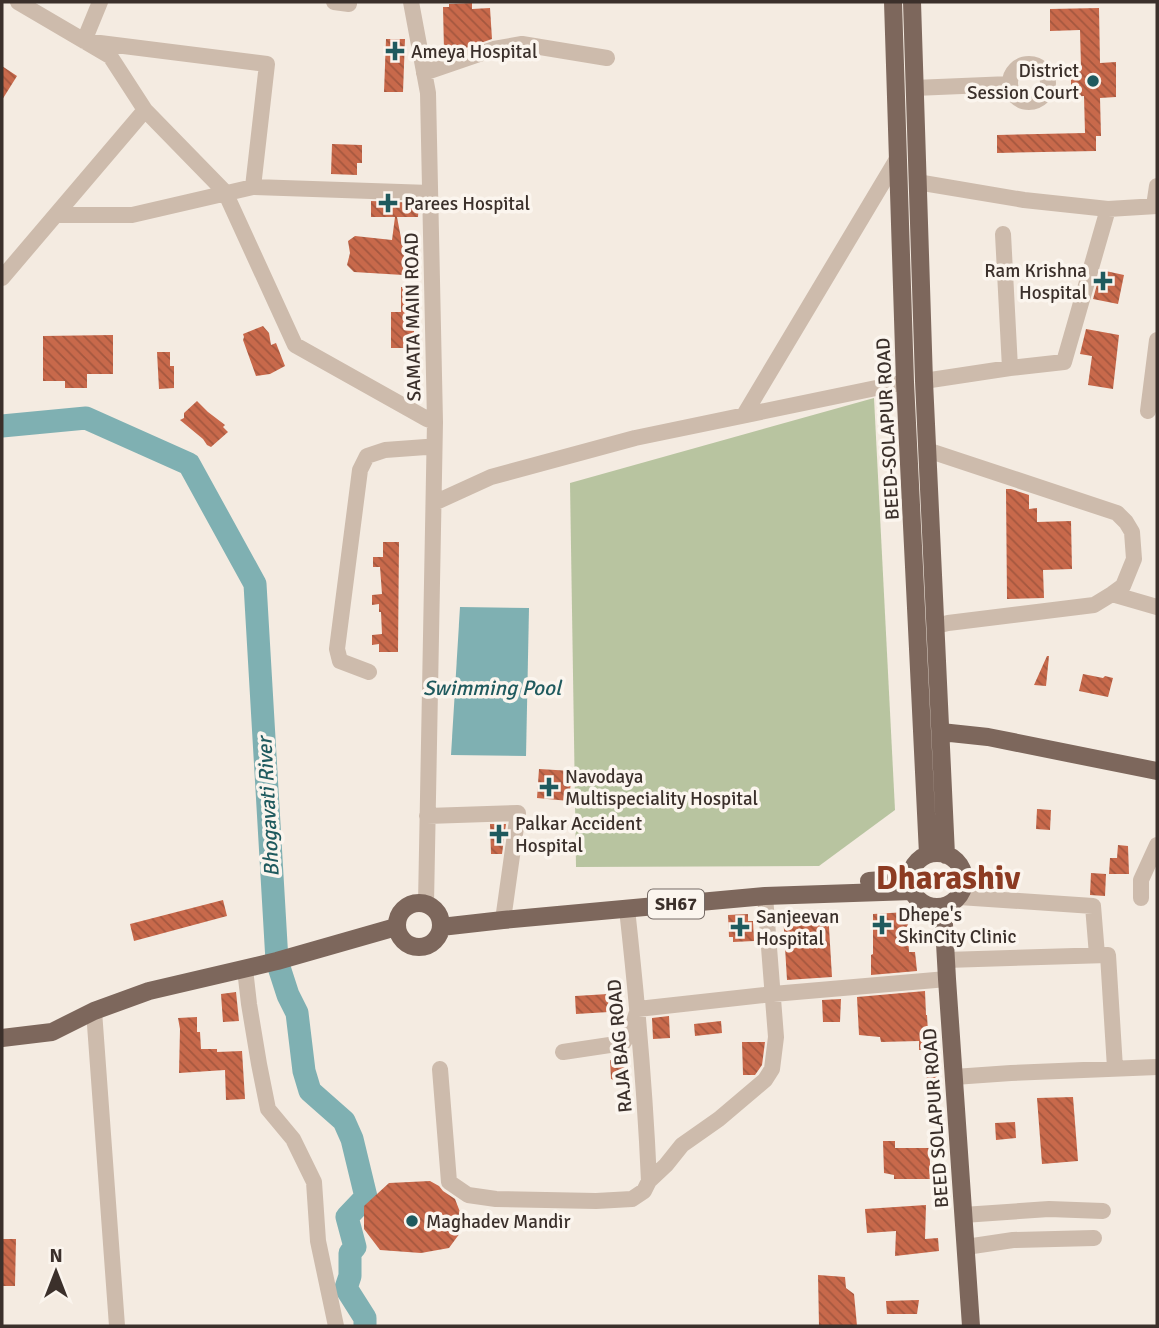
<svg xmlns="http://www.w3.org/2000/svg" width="1159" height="1328" font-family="Signika,sans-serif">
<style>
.grass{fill:#b8c4a0}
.water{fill:#7fb0b2}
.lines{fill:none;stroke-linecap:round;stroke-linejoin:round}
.river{stroke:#7fb0b2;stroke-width:23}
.building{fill:url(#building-back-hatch)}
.minor{stroke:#cdbbac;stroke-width:16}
.major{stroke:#7d675c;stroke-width:18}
.poi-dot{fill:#1f5a5e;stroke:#fbf5ee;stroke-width:2.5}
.labels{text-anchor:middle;stroke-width:7;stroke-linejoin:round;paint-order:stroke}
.shield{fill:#fbf5ee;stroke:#756b66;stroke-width:2}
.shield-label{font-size:18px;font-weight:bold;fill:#3b302b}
.poi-label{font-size:19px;fill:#3b302b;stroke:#fbf5ee;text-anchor:start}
.street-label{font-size:19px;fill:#3b302b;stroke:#fbf5ee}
.water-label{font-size:21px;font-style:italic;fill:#1f5a5e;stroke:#fbf5ee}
.town-label{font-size:33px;font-weight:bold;fill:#8c3b22;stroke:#fbf5ee}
</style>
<defs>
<pattern id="building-back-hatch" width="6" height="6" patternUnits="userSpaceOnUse" patternTransform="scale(1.75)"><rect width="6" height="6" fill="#c8694b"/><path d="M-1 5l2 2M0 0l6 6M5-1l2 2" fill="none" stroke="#a4573f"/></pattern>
</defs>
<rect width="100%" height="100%" fill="#f4ebe1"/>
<path class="grass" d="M874,398L895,810L819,866L576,867L570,483Z"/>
<path class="water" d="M460,607L529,608L526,756L451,755Z"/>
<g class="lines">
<path class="river" d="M2,426L86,418L189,464L255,584L277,961L288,995L297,1013L304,1071L310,1091L344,1121L352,1139L366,1197L347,1217L355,1247L350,1253V1276L346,1288L365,1318V1326"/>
</g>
<path class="building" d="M472,3V9L490,8L492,39L460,50H444L443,7H449V4Z
M1099,8L1100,63L1116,62V97L1100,98L1101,136H1096V151L997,153V135L1085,133L1084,96L1071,97V67H1081L1080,30L1050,31V9Z
M386,39H405L403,92H384Z
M2,66L17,76L2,100Z
M332,144L362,145V163H357V175L331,174Z
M371,201L419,203L418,217H397L404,254L403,275L354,272L347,265L350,253L348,241L355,236L392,240L395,217H371Z
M1101,270L1124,275L1118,304L1093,299Z
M401,287H414V348H391V312H401Z
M263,326L269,333L271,345L276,343L285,366L270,374L256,376L243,340L244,337L243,334Z
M1086,329L1119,335L1113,389L1088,385L1092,356L1080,354Z
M113,335V374H87V388H65V381H43V336Z
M157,352H170V366H174V388L159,389Z
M197,401L208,412L225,425L223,427L228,432L211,447L207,445L203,439L180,420L184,418V413Z
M1006,489H1011L1029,495V509L1037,508V522L1071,521L1072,569L1043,570L1044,598L1007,599Z
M383,542H399L398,652H379V644L372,645V635L382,634L381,612H379V604L372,605V595L382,594L380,567H373V557H383Z
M1047,656H1049L1046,686L1034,685Z
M1083,674L1103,678L1105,676L1113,678L1108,697L1079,691Z
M539,769L572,771L569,801L537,798Z
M1037,809L1051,810L1050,830L1036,829Z
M490,824H506L502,854H491Z
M1118,845L1128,846L1129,874H1109L1110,858H1117Z
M1091,873L1106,874L1105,896L1090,895Z
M223,900L227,916L134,941L130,924Z
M828,911L832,977L787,980L783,914Z
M907,912L909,952H915L917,971L871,975V955L873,954V914Z
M748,914V921H753L754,941L733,942V937H729L728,915Z
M925,991L926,1015H927L929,1050H919V1041L881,1042L880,1037L859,1035L857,997Z
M236,992L239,1021L223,1022L221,994Z
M608,994L609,1012L576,1014L575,996Z
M841,999L840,1022H823L822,1000Z
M669,1016L670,1038L653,1039L652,1018Z
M197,1017V1032H200L201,1049H217V1052L242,1051L245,1099L226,1100L225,1070L179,1073L180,1029L178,1018Z
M721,1021L722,1033L695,1036L694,1024Z
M742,1042H765L762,1065L755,1075H743Z
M626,1059L625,1083L611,1079L610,1060Z
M927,1073L938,1074L937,1090H926Z
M1073,1097L1078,1161L1042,1164L1037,1098Z
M1015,1122L1016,1138L996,1140L995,1123Z
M883,1141H895V1148H929L931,1179H894V1175L884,1173Z
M430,1181L439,1186L443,1191L455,1199L460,1212V1233L449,1248L421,1253L380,1250L364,1229V1206L389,1183Z
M926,1205L925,1239L938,1238L939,1251L895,1256L896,1231L867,1233L865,1209Z
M2,1239H16L15,1286H2Z
M818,1275L845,1277L846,1288L854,1294L857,1326H819Z
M919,1300L917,1314H887L886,1301Z"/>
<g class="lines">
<path class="minor" d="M18,2L110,56L145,110L225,192L295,345L427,419L435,422
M334,2L349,4
M411,2L428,93L435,422L426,904
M1010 83a19 19 0 1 1 38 0a19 19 0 1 1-38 0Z
M424,73L494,49L522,44L607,58
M914,88L1010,84
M917,182L1024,200L1108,209L1157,206
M253,187L430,193
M1154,206L1157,186
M56,215H132L253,187L267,64L84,41L100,2
M1003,234L1010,368
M2,278L145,110
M924,381L1010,368L1064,362L1108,209
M1148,411L1157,340
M744,415L897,159
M927,450L1117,513L1126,522L1132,532L1134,559L1123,586L1112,594L1094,605L948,623L936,626
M434,503L491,477L635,438L905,382
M1112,594L1157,607
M369,672L340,661L337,649L360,470L367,456L385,450L426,447
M427,816L518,813L503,920
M959,897L1093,906L1097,955
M1141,898V880L1157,845
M627,909C637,999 645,1090 649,1181
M946,960L1108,955L1115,1068
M245,969L249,1004L259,1064L268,1109L293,1139L314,1182L318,1241L336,1326
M94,1011L117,1326
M563,1052L623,1043L631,1031L638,1009L773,994L947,979
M440,1069L449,1182L468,1195L496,1199L596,1201L632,1199L644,1191L649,1181L666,1165L682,1145L719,1119L765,1080L772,1069L776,1037L765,896
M954,1077L1011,1073L1157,1067
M963,1215L1049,1209L1103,1211
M966,1247L1013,1240L1094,1238"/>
<path class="major" d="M893,2L905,382L928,854
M912,2L924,381L946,855
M941,732L988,737L1157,771
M910 880a27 27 0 1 1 54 0a27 27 0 1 1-54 0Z
M869,881L910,878
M397 925a22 22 0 1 1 44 0a22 22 0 1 1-44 0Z
M943,907L947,979L971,1326
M441,927L503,920L765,896L912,891
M2,1038L52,1032L94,1011L149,991L277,961L396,927"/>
</g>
<g class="poi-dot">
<path d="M391.5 40.5h7v7h7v7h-7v7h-7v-7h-7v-7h7z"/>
<circle cx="1093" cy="81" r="7"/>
<path d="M384.5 192.5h7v7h7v7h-7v7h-7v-7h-7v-7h7z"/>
<path d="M1099.5 270.5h7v7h7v7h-7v7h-7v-7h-7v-7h7z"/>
<path d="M545.5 776.5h7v7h7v7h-7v7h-7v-7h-7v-7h7z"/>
<path d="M495.5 823.5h7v7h7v7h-7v7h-7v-7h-7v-7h7z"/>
<path d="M878.5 914.5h7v7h7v7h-7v7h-7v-7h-7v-7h7z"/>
<path d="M736.5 916.5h7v7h7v7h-7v7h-7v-7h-7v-7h7z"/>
<circle cx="412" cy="1221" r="7"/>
</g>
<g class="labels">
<rect class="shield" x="648" y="889.5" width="56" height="29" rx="5"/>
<g class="shield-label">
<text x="676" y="910">SH67</text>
</g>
<g class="poi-label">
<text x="411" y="58">Ameya Hospital</text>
<text x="1079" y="77" text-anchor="end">District<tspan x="1079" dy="22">Session Court</tspan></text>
<text x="404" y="210">Parees Hospital</text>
<text x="1087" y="277" text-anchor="end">Ram Krishna<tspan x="1087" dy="22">Hospital</tspan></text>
<text x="565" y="783">Navodaya<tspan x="565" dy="22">Multispeciality Hospital</tspan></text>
<text x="515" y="830">Palkar Accident<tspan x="515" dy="22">Hospital</tspan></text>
<text x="898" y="921">Dhepe's<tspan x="898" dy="22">SkinCity Clinic</tspan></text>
<text x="756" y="923">Sanjeevan<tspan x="756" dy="22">Hospital</tspan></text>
<text x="426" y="1228">Maghadev Mandir</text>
</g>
<g class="street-label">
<text transform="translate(412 317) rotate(-91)" y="7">SAMATA MAIN ROAD</text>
<text transform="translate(887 429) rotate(-93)" y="7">BEED-SOLAPUR ROAD</text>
<text transform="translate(619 1046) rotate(-95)" y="7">RAJA BAG ROAD</text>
<text transform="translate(935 1118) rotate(-94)" y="7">BEED SOLAPUR ROAD</text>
</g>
<g class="water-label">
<text x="492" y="695">Swimming Pool</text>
<text transform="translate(268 807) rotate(-93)" y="7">Bhogavati River</text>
</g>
<g class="town-label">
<text x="948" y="889">Dharashiv</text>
</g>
</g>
<rect width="1159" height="1328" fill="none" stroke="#3b302b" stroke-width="7"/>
<g transform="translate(56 1272)" stroke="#fbf5ee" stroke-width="5" paint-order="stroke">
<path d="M0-5L12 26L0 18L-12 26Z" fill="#3b302b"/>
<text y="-10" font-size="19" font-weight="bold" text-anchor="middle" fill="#3b302b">N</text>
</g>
</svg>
